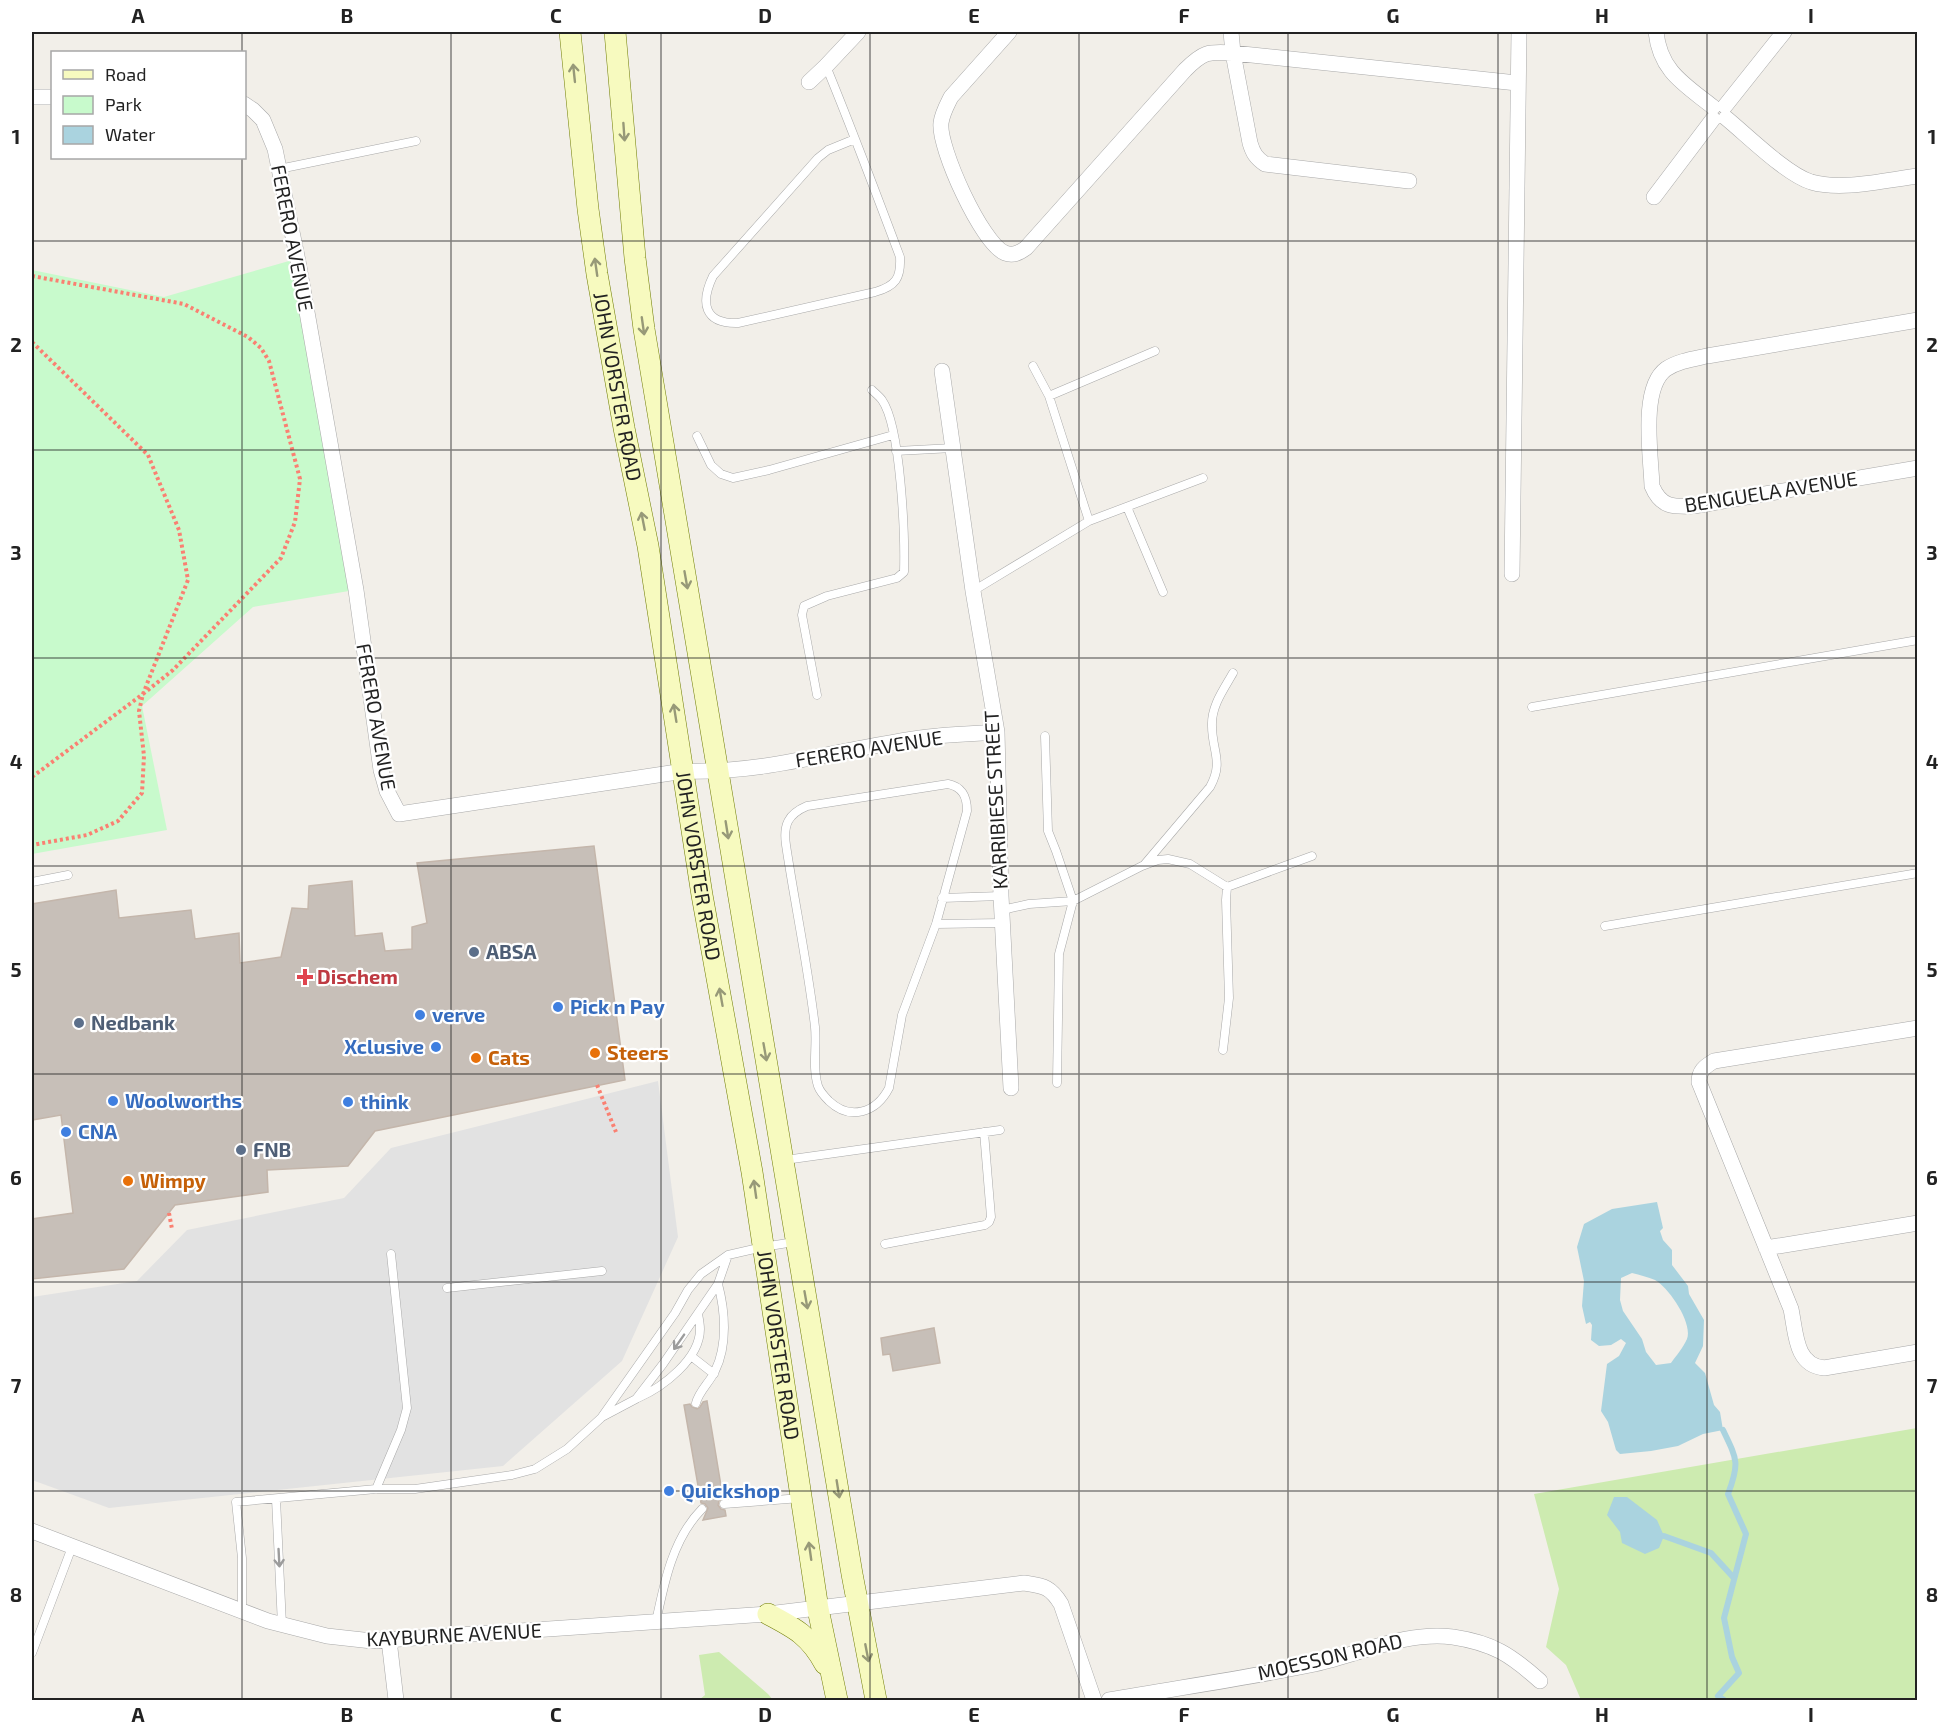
<svg xmlns="http://www.w3.org/2000/svg" width="1949" height="1732" font-family="'Exo 2',sans-serif">
<style>
.grass{fill:#cdebb0}
.park{fill:#c8facc}
.parking{fill:#e2e2e2}
.water{fill:#aad3df;fill-rule:evenodd}
.lines{fill:none;stroke-linecap:round;stroke-linejoin:round}
.stream{stroke:#aad3df;stroke-width:6}
.building{fill:#c7bfb8;stroke:#c4b6ab;stroke-width:1.5}
.lane-casing{stroke:#a9a9a9;stroke-width:9}
.street-casing{stroke:#a9a9a9;stroke-width:16}
.secondary-casing{stroke:#707d05;stroke-width:22}
.path{stroke:#fa8072;stroke-width:4;stroke-dasharray:3 3;stroke-linecap:butt}
.lane{stroke:#fff;stroke-width:8}
.street{stroke:#fff;stroke-width:15}
.secondary{stroke:#f7fabf;stroke-width:21}
.oneway{stroke:#979978}
.oneway2{stroke:#9c9c9c}
.grid{fill:none;stroke:#222;stroke-width:1.5;stroke-opacity:0.55}
.service-dot{fill:#5c6f8a;stroke:#fff;stroke-width:2}
.health-dot{fill:#e0444e;stroke:#fff;stroke-width:2}
.shop-dot{fill:#3f7fe0;stroke:#fff;stroke-width:2}
.food-dot{fill:#e8710a;stroke:#fff;stroke-width:2}
.labels{text-anchor:middle;stroke-width:4.5;stroke-linejoin:round;paint-order:stroke}
.street-label{font-size:20px;fill:#222;stroke:#fff}
.service-label{font-size:20px;font-weight:bold;fill:#4e5e75;stroke:#fff;text-anchor:start}
.health-label{font-size:20px;font-weight:bold;fill:#be3a42;stroke:#fff;text-anchor:start}
.shop-label{font-size:20px;font-weight:bold;fill:#366cbe;stroke:#fff;text-anchor:start}
.food-label{font-size:20px;font-weight:bold;fill:#c56008;stroke:#fff;text-anchor:start}
.neatline{fill:none;stroke:#222;stroke-width:2}
.grid-label{font-size:20px;text-anchor:middle;font-weight:bold;fill:#222}
</style>
<rect width="100%" height="100%" fill="#f2efe9"/>
<path class="grass" d="M1917,1428V1700H1581L1566,1665L1546,1647L1559,1589L1534,1494Z
M719,1652L768,1694L773,1700H699L705,1695L699,1655Z"/>
<path class="park" d="M296,259L355,590L253,607L142,706L167,830L32,854V270L164,297Z"/>
<path class="parking" d="M658,1081L678,1237L622,1361L503,1466L109,1508L32,1480V1297L137,1281L187,1230L344,1198L391,1148Z"/>
<path class="water" d="M1657,1202L1663,1228L1660,1231L1663,1240L1672,1250V1265L1688,1286L1689,1294L1704,1320L1703,1346L1695,1363L1705,1373L1714,1405L1720,1412L1723,1430L1703,1434L1678,1446L1651,1451L1620,1454L1616,1450L1608,1422L1601,1411L1607,1364L1619,1356L1626,1343L1621,1339L1611,1345L1599,1346L1591,1340L1592,1325L1590,1322L1586,1324L1582,1306L1584,1281L1577,1247L1584,1224L1612,1209ZM1632,1273C1640,1275 1648,1277 1655,1280C1669,1288 1693,1323 1687,1339C1683,1348 1676,1356 1671,1363L1656,1365L1646,1352L1642,1339L1623,1311L1620,1300L1621,1278Z
M1614,1497H1627L1657,1520L1664,1536L1659,1548L1645,1554L1622,1543L1620,1532L1607,1515Z"/>
<g class="lines">
<path class="stream" d="M1723,1430C1737,1459 1740,1463 1728,1494L1746,1534L1724,1618L1732,1657L1739,1673L1718,1696L1724,1700
M1664,1536L1711,1553L1733,1577"/>
</g>
<path class="building" d="M594,846L625,1080L375,1131L348,1166L267,1170L268,1192L175,1205L124,1269L32,1279V1219L73,1213L61,1115L32,1120V904L116,890L119,918L191,910L195,939L239,933L240,963L281,957L292,908L308,909L309,886L352,881L355,936L382,933L385,951L412,949V927L427,923L417,863Z
M934,1328L940,1363L893,1371L890,1354L883,1355L881,1338Z
M707,1401L723,1498L719,1501L718,1505L721,1509L725,1510L726,1516L703,1520L708,1508L705,1504L701,1503L684,1405L690,1404L692,1407L697,1409L700,1407L703,1402Z"/>
<g class="lines">
<defs>
<path id="lane" d="M826,66C852,129 876,193 900,257C901,278 896,286 875,292L738,323C704,324 700,303 713,276L818,158L828,150L855,139
M279,169L416,141
M1033,366L1049,396L1089,521
M1049,396L1155,351
M697,436L711,465L721,474L733,478L769,470L893,435
M896,451L953,448
M1127,507L1163,592
M973,591L1089,521L1203,478
M817,695L802,615L804,606L827,596L897,578L904,572C905,536 901,427 882,400C880,397 875,393 872,390
M1532,707L1918,640
M1045,736L1048,831L1056,851L1073,901L1059,954L1057,1083
M948,784C963,787 967,797 967,811L936,924L902,1015L889,1088C876,1113 850,1121 829,1101C825,1097 820,1092 818,1086C812,1068 817,1046 815,1027C808,966 795,905 786,845C783,825 788,814 807,806Z
M1144,865L1210,787C1224,762 1212,751 1212,726C1211,706 1224,689 1233,673
M32,882L68,875
M942,898L1001,896
M1002,910L1029,904L1073,901L1142,866L1158,860L1168,859L1190,864L1227,887
M936,924L1002,923
M1605,926L1918,873
M1223,1050L1229,998L1226,900L1227,887L1312,856
M785,1160L1000,1130
M885,1244L985,1225L989,1222L991,1217L984,1132
M447,1288L602,1271
M691,1356L714,1374
M638,1398C663,1387 700,1359 700,1329C700,1324 699,1319 698,1314
M696,1403C699,1391 710,1382 715,1371C728,1345 725,1310 718,1284
M602,1417L636,1399L663,1364L718,1284L728,1255
M376,1489L401,1430L407,1408L391,1254
M276,1499L282,1625
M724,1504L801,1498
M242,1611V1558L236,1502L376,1489H415L512,1475L535,1469L567,1449L601,1418L675,1313L688,1290L701,1274L728,1255L763,1247L794,1242
M656,1622C664,1583 673,1538 702,1509
M32,1653L72,1547"/>
<path id="street" d="M1009,32L951,97C947,105 942,114 941,123C938,147 982,244 1005,253C1013,256 1019,253 1026,248L1185,70C1203,52 1208,51 1233,53L1517,83
M1231,32L1233,53L1250,143C1253,153 1256,158 1265,164L1409,181
M1656,32C1660,71 1684,84 1713,107
M809,82L826,66L858,32
M32,97H52
M244,104L253,110L263,120L275,149L298,261L356,590L381,770L387,791L399,814L684,771C767,774 847,747 928,737C951,734 974,734 997,732
M1725,106L1784,32
M1726,118C1748,136 1786,174 1811,182C1842,191 1886,180 1918,176
M1654,197L1713,119
M1918,320L1707,356C1693,359 1678,361 1666,369C1640,388 1651,456 1652,486C1661,508 1674,507 1694,506L1918,468
M942,371L973,591L997,732L1001,896L1011,1088
M1512,574L1519,32
M1918,1028L1714,1061C1704,1067 1699,1071 1699,1082L1791,1309C1796,1333 1795,1365 1824,1368L1918,1352
M1766,1248L1918,1223
M32,1531L268,1621L327,1636L372,1641L768,1614L1024,1583C1043,1586 1050,1586 1061,1604L1094,1700
M389,1640L396,1700
M1109,1700C1177,1688 1247,1678 1315,1664C1361,1654 1405,1631 1453,1637C1493,1643 1511,1655 1540,1681"/>
<g id="secondary">
<path id="s1" d="M570,32L588,209L597,274L624,428L648,546L702,895L752,1172L818,1609L837,1700"/>
<path d="M615,32L635,258L644,329L852,1574L876,1700"/>
<path d="M768,1614C795,1628 810,1636 825,1664"/>
</g>
</defs>
<use href="#lane" class="lane-casing"/>
<use href="#street" class="street-casing"/>
<use href="#secondary" class="secondary-casing"/>
<path class="path" d="M32,276L184,304L248,337L261,348L269,361L300,479L295,522L281,558L173,670L143,694L139,711L144,756L142,793L118,821L87,835L32,845
M32,342L148,455L179,530L188,580L143,694L32,777
M597,1085L616,1132
M169,1213L172,1229"/>
<use href="#lane" class="lane"/>
<use href="#street" class="street"/>
<use href="#secondary" class="secondary"/>
</g>
<defs><path id="oneway-shaft" d="M-6 0H5M1.5-3L5.5 0L1.5 3" fill="none" stroke-width="1.6" stroke-linecap="round" stroke-linejoin="round" transform="scale(1.5)"/></defs>
<g class="oneway">
<use href="#oneway-shaft" transform="translate(574 73) rotate(-96)"/>
<use href="#oneway-shaft" transform="translate(624 132) rotate(86)"/>
<use href="#oneway-shaft" transform="translate(596 267) rotate(-98)"/>
<use href="#oneway-shaft" transform="translate(643 326) rotate(82)"/>
<use href="#oneway-shaft" transform="translate(643 521) rotate(-101)"/>
<use href="#oneway-shaft" transform="translate(686 580) rotate(80)"/>
<use href="#oneway-shaft" transform="translate(675 713) rotate(-99)"/>
<use href="#oneway-shaft" transform="translate(727 830) rotate(81)"/>
<use href="#oneway-shaft" transform="translate(721 997) rotate(-100)"/>
<use href="#oneway-shaft" transform="translate(765 1052) rotate(80)"/>
<use href="#oneway-shaft" transform="translate(755 1189) rotate(-98)"/>
<use href="#oneway-shaft" transform="translate(806 1300) rotate(80)"/>
<use href="#oneway-shaft" transform="translate(838 1489) rotate(81)"/>
<use href="#oneway-shaft" transform="translate(810 1551) rotate(-98)"/>
<use href="#oneway-shaft" transform="translate(867 1653) rotate(79)"/>
</g>
<g class="oneway2">
<use href="#oneway-shaft" transform="translate(679 1342) rotate(125)"/>
<use href="#oneway-shaft" transform="translate(279 1558) rotate(87)"/>
</g>
<path class="grid" d="M242,32V52M451,32V1700M661,32V1700M870,32V1700M1079,32V1700M1288,32V1700M1498,32V1700M1707,32V1700M242,158V1700M32,241H1918M32,450H1918M32,658H1918M32,866H1918M32,1074H1918M32,1282H1918M32,1491H1918"/>
<g class="service-dot">
<circle cx="474" cy="952" r="6"/>
<circle cx="79" cy="1023" r="6"/>
<circle cx="241" cy="1150" r="6"/>
</g>
<path class="health-dot" d="M302 968h6v6h6v6h-6v6h-6v-6h-6v-6h6z"/>
<g class="shop-dot">
<circle cx="558" cy="1007" r="6"/>
<circle cx="420" cy="1015" r="6"/>
<circle cx="436" cy="1047" r="6"/>
<circle cx="113" cy="1101" r="6"/>
<circle cx="348" cy="1102" r="6"/>
<circle cx="66" cy="1132" r="6"/>
<circle cx="669" cy="1491" r="6"/>
</g>
<g class="food-dot">
<circle cx="595" cy="1053" r="6"/>
<circle cx="476" cy="1058" r="6"/>
<circle cx="128" cy="1181" r="6"/>
</g>
<g class="labels">
<g class="street-label">
<text transform="translate(292 238) rotate(79)" y="7">FERERO AVENUE</text>
<text dy="7" stroke="none"><textPath href="#s1" startOffset="358">JOHN VORSTER ROAD</textPath></text>
<text transform="translate(1771 492) rotate(-9)" y="7">BENGUELA AVENUE</text>
<text transform="translate(376 717) rotate(80)" y="7">FERERO AVENUE</text>
<text transform="translate(869 749) rotate(-9)" y="7">FERERO AVENUE</text>
<text transform="translate(996 800) rotate(-93)" y="7">KARRIBIESE STREET</text>
<text dy="7" stroke="none"><textPath href="#s1" startOffset="844">JOHN VORSTER ROAD</textPath></text>
<text dy="7" stroke="none"><textPath href="#s1" startOffset="1330">JOHN VORSTER ROAD</textPath></text>
<text transform="translate(454 1635) rotate(-3)" y="7">KAYBURNE AVENUE</text>
<text transform="translate(1330 1657) rotate(-13)" y="7">MOESSON ROAD</text>
</g>
<g class="service-label">
<text x="486" y="959">ABSA</text>
<text x="91" y="1030">Nedbank</text>
<text x="253" y="1157">FNB</text>
</g>
<g class="health-label">
<text x="317" y="984">Dischem</text>
</g>
<g class="shop-label">
<text x="570" y="1014">Pick n Pay</text>
<text x="432" y="1022">verve</text>
<text x="424" y="1054" text-anchor="end">Xclusive</text>
<text x="125" y="1108">Woolworths</text>
<text x="360" y="1109">think</text>
<text x="78" y="1139">CNA</text>
<text x="681" y="1498">Quickshop</text>
</g>
<g class="food-label">
<text x="607" y="1060">Steers</text>
<text x="488" y="1065">Cats</text>
<text x="140" y="1188">Wimpy</text>
</g>
</g>
<rect width="1949" height="1732" fill="none" stroke="#ffffff" stroke-width="66"/>
<rect x="51" y="51" width="195" height="108" fill="#ffffff" stroke="#a7a7a7" stroke-width="1.5"/>
<rect x="63" y="70" width="30" height="9" fill="#f7fabf" stroke="#a7a7a7" stroke-width="1.5"/>
<text x="105" y="81" font-size="18" fill="#222222">Road</text>
<rect x="63" y="96" width="30" height="18" fill="#c8facc" stroke="#a7a7a7" stroke-width="1.5"/>
<text x="105" y="111" font-size="18" fill="#222222">Park</text>
<rect x="63" y="126" width="30" height="18" fill="#aad3df" stroke="#a7a7a7" stroke-width="1.5"/>
<text x="105" y="141" font-size="18" fill="#222222">Water</text>
<rect x="33" y="33" width="1883" height="1666" class="neatline"/>
<g class="grid-label">
<text x="138" y="23">A</text>
<text x="347" y="23">B</text>
<text x="556" y="23">C</text>
<text x="765" y="23">D</text>
<text x="974" y="23">E</text>
<text x="1184" y="23">F</text>
<text x="1393" y="23">G</text>
<text x="1602" y="23">H</text>
<text x="1811" y="23">I</text>
<text x="16" y="144">1</text>
<text x="1932" y="144">1</text>
<text x="16" y="352">2</text>
<text x="1932" y="352">2</text>
<text x="16" y="560">3</text>
<text x="1932" y="560">3</text>
<text x="16" y="769">4</text>
<text x="1932" y="769">4</text>
<text x="16" y="977">5</text>
<text x="1932" y="977">5</text>
<text x="16" y="1185">6</text>
<text x="1932" y="1185">6</text>
<text x="16" y="1393">7</text>
<text x="1932" y="1393">7</text>
<text x="16" y="1602">8</text>
<text x="1932" y="1602">8</text>
<text x="138" y="1722">A</text>
<text x="347" y="1722">B</text>
<text x="556" y="1722">C</text>
<text x="765" y="1722">D</text>
<text x="974" y="1722">E</text>
<text x="1184" y="1722">F</text>
<text x="1393" y="1722">G</text>
<text x="1602" y="1722">H</text>
<text x="1811" y="1722">I</text>
</g>
</svg>
